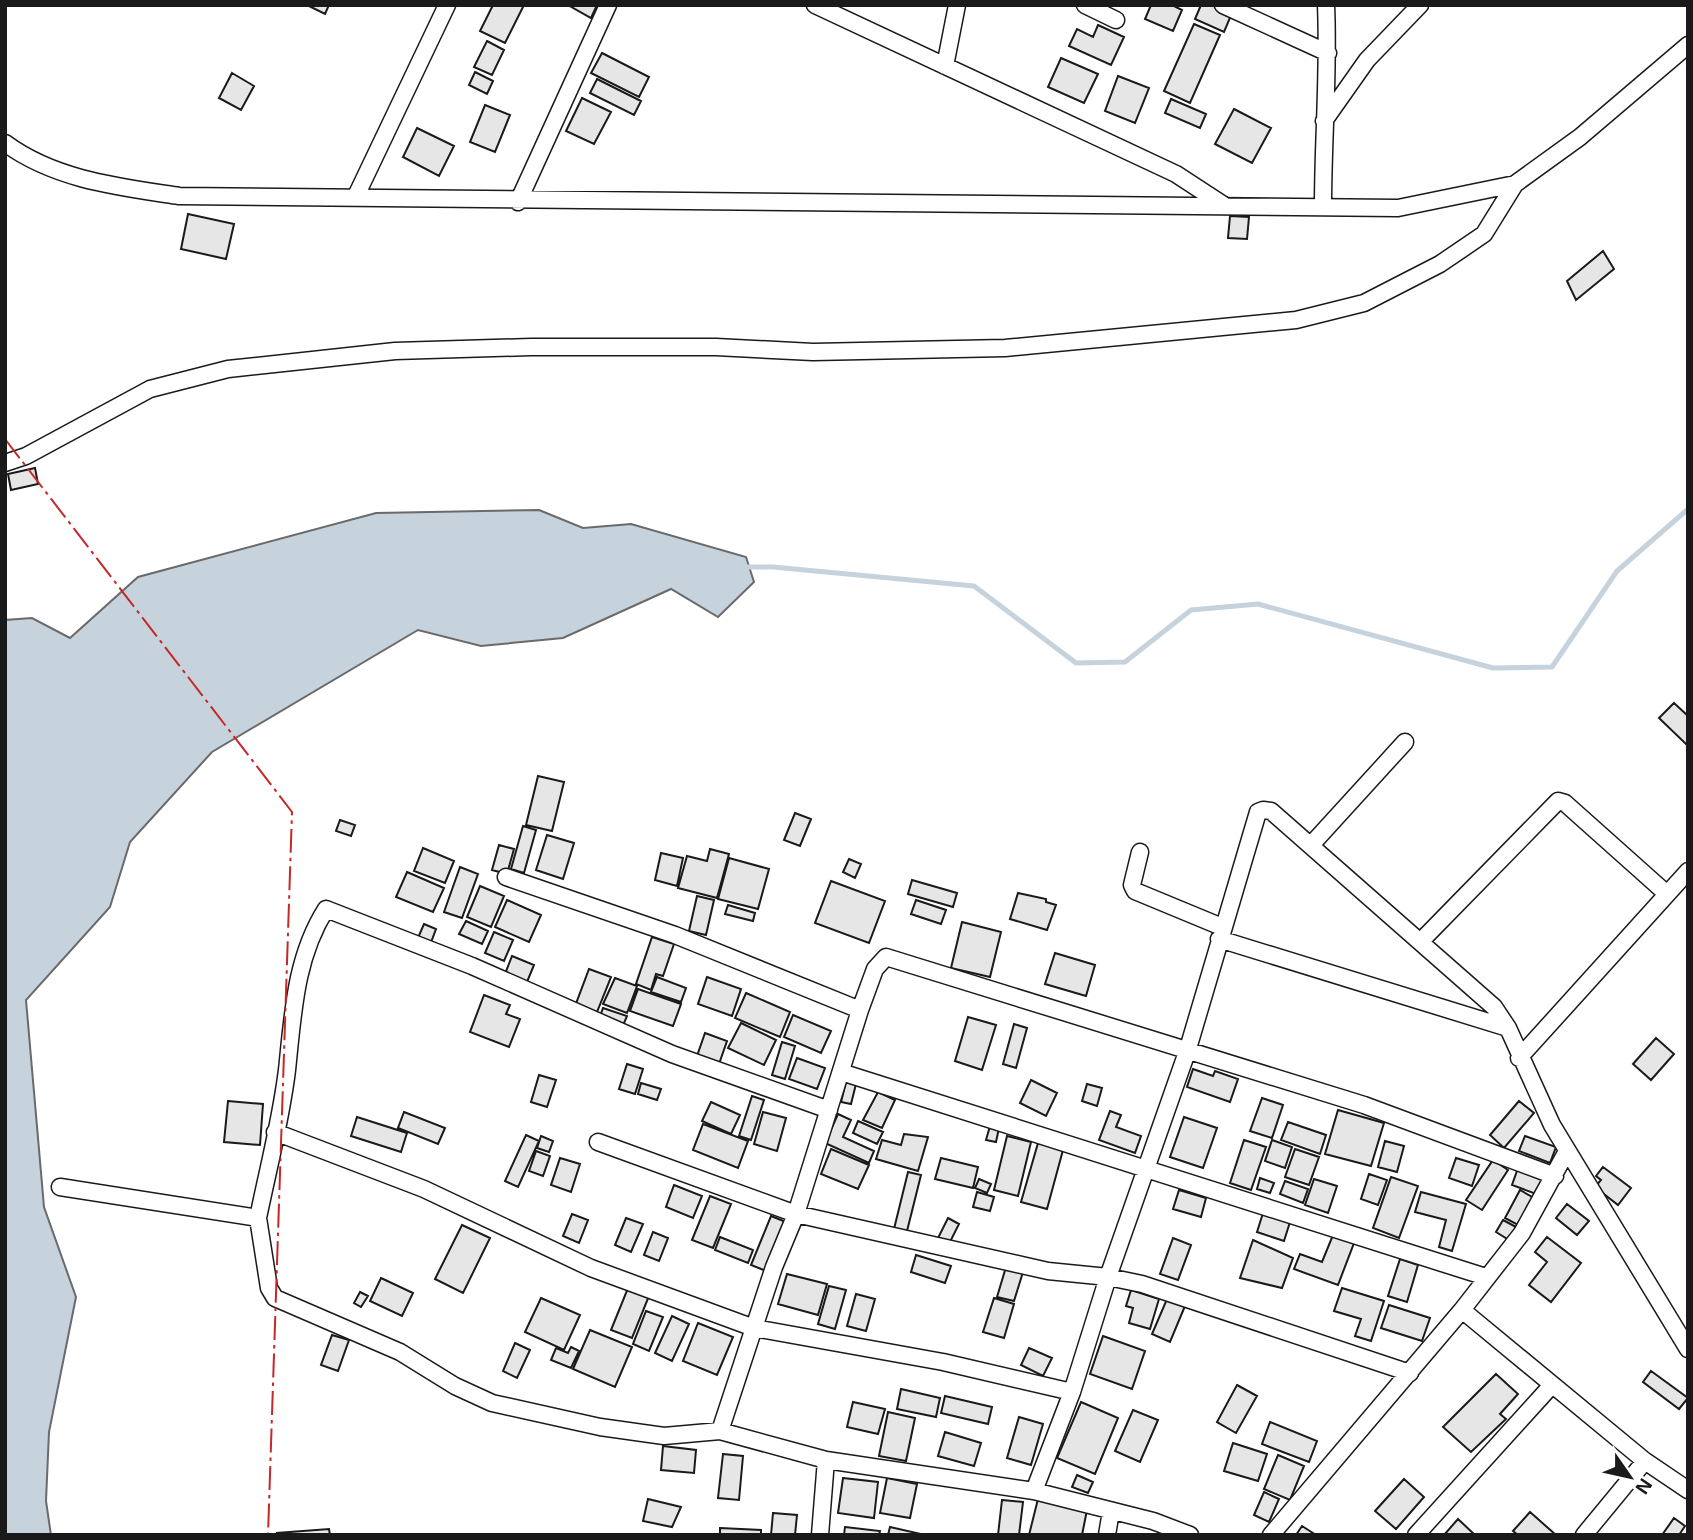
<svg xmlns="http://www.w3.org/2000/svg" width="1693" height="1540" font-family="Arial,sans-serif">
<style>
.water{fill:#c6d2dc;stroke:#6a6a6a;stroke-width:2}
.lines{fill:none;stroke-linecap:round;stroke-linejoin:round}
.stream{stroke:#c6d2dc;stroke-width:5}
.building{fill:#e6e6e6;stroke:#1a1a1a;stroke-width:2}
.minor-casing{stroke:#1a1a1a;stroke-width:19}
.minor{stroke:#fff;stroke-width:16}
.power{stroke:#c62828;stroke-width:2;stroke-dasharray:24 5 3.5 5;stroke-linecap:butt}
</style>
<rect width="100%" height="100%" fill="#fff"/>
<path class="water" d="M539,510L583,528L631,524L746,557L754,582L718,617L671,589L563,638L481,646L418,630L212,752L130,842L110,907L26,1000L44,1207L76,1297L49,1432L46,1501L51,1535H5V620L32,618L70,638L138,577L376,513Z"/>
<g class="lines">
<path class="stream" d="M745,567H773L974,586L1076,663L1125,662L1191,610L1258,604L1493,668L1552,667L1617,571L1688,509"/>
</g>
<path class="building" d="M307,5H329L325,14Z
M493,5H524L505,43L480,31Z
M568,5H597L591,18Z
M1151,5H1172L1182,10L1173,31L1145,19Z
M1201,5H1214L1232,13L1224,32L1195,19Z
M1194,24L1220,35L1190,103L1164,91Z
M1098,25L1124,37L1111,65L1069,46L1077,29L1093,37Z
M487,41L504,50L492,75L474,67Z
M602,53L649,77L639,97L591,73Z
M1061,58L1098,74L1084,103L1048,87Z
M475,72L493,81L487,94L469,85Z
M232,73L254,86L241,110L219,98Z
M1118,76L1149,88L1135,123L1105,111Z
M597,79L641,101L634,115L590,93Z
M582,98L611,112L594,144L566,131Z
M1171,99L1206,114L1200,128L1165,113Z
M485,105L510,115L495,152L470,142Z
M1234,109L1271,128L1252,163L1215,144Z
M417,128L454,146L439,176L403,157Z
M188,214L234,224L226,259L181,249Z
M1230,216L1249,217L1247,239L1228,238Z
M1603,251L1614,269L1576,300L1567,281Z
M35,468L38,484L11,490L8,474Z
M1674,703L1688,716V746L1659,718Z
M538,776L564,782L552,831L526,825Z
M795,813L811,819L800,846L784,840Z
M340,820L355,825L351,836L336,831Z
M523,826L536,830L524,873L511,869Z
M547,835L574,843L563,879L536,870Z
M499,845L514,849L507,874L492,870Z
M423,848L454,861L445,883L414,871Z
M710,849L729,854L717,898L678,888L687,856L707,861Z
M661,853L683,858L677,886L655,880Z
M729,858L769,869L758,909L718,899Z
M849,859L861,864L855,878L843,872Z
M460,867L478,874L462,918L444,912Z
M407,872L444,888L433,912L396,897Z
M912,880L957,893L953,907L908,894Z
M831,881L885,901L869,943L815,923Z
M480,886L504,896L491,927L467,917Z
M1018,893L1046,899V902L1056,905L1047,930L1010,919Z
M697,896L714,900L706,935L689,931Z
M507,900L541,915L529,942L495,927Z
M916,900L946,910L941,924L911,914Z
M728,905L755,913L753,921L725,914Z
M466,921L488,931L482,944L459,934Z
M962,922L1001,932L990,977L951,968Z
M424,924L436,929L430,945L417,940Z
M494,932L513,940L504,961L485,953Z
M652,937L674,944L663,976L656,974L651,990L636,984Z
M1055,953L1095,965L1086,996L1045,984Z
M512,956L534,965L527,982L505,974Z
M589,969L611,977L595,1017L574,1009Z
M657,977L686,988L681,1002L651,992Z
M707,977L741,989L732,1016L698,1004Z
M615,978L637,986L627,1013L603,1004Z
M638,989L681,1004L673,1026L630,1011Z
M746,993L790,1012L780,1037L735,1018Z
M484,995L510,1005L506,1014L520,1019L509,1047L470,1032Z
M603,1008L627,1016L622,1028L599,1019Z
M793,1015L831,1031L821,1053L784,1037Z
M968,1017L996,1025L982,1070L955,1061Z
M741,1023L776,1040L764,1065L728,1048Z
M1014,1024L1027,1028L1016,1068L1003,1064Z
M705,1033L727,1041L719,1064L697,1056Z
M1656,1038L1674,1054L1651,1080L1633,1064Z
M782,1042L795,1046L785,1079L772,1075Z
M797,1058L825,1068L817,1089L789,1079Z
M627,1064L643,1069L635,1094L619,1089Z
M1193,1069L1213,1076L1215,1071L1238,1079L1230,1102L1187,1087Z
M539,1075L556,1080L547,1107L531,1102Z
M1031,1080L1057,1093L1046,1116L1020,1103Z
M846,1082L856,1084L851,1104L841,1102Z
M641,1083L661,1089L657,1100L638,1094Z
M1087,1084L1102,1088L1097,1106L1082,1101Z
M878,1092L895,1100L882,1128L863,1120Z
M752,1096L764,1100L751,1140L739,1136Z
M1262,1098L1283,1105L1272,1138L1250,1131Z
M228,1101L263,1104L260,1145L224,1142Z
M1519,1101L1534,1113L1504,1148L1490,1135Z
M711,1102L740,1115L731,1134L702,1121Z
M1338,1110L1384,1123L1371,1166L1325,1154Z
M1110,1111L1121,1115L1116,1127L1141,1136L1135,1153L1099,1140Z
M404,1112L445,1128L438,1144L398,1128Z
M763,1112L786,1118L777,1151L754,1144Z
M838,1114L851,1120L843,1137L874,1151L869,1163L825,1143Z
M357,1117L407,1133L401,1152L351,1136Z
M1184,1117L1217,1128L1203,1168L1170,1157Z
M858,1121L883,1132L877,1144L853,1133Z
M1288,1122L1326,1135L1320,1154L1281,1140Z
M703,1124L748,1141L738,1168L693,1150Z
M990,1126L999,1128L996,1142L986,1140Z
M904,1134L928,1137L918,1171L876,1159L882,1140L901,1145Z
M526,1135L539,1141L518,1187L505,1181Z
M541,1136L553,1141L549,1152L537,1148Z
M1007,1136L1031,1142L1018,1196L994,1190Z
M1525,1136L1556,1147L1550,1163L1519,1151Z
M1244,1140L1266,1147L1251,1190L1230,1183Z
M1272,1140L1292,1147L1285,1168L1265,1161Z
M1385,1141L1404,1146L1397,1172L1378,1167Z
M1038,1143L1063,1150L1047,1209L1021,1202Z
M831,1149L869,1165L858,1189L821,1174Z
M1295,1149L1319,1157L1309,1185L1285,1177Z
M536,1151L550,1156L543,1176L529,1171Z
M560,1158L580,1164L571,1192L551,1185Z
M941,1158L978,1167L973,1188L935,1179Z
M1456,1158L1479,1165L1472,1186L1449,1178Z
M1493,1160L1508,1170L1482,1210L1466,1200Z
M1603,1167L1631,1188L1618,1205L1595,1187L1601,1180L1596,1176Z
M1518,1168L1545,1177L1539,1195L1512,1185Z
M908,1172L921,1175L907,1231L894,1229Z
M1369,1174L1387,1180L1378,1205L1361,1199Z
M1391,1177L1418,1186L1399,1238L1373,1228Z
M1260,1178L1274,1183L1270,1193L1257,1189Z
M979,1179L991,1184L987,1193L975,1188Z
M1314,1179L1337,1186L1328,1213L1305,1205Z
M1285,1181L1308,1189L1303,1203L1280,1194Z
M674,1185L702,1196L693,1218L666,1207Z
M1179,1190L1206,1198L1201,1217L1173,1209Z
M1520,1190L1534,1198L1518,1225L1505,1218Z
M977,1192L994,1197L990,1211L973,1207Z
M1421,1192L1466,1204L1452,1251L1439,1247L1446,1220L1415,1212Z
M710,1196L731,1204L713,1248L692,1240Z
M1567,1204L1589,1221L1577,1235L1556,1218Z
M1263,1213L1290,1222L1284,1241L1257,1232Z
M572,1214L588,1220L579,1243L563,1236Z
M771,1216L786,1222L766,1271L751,1265Z
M626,1218L643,1224L631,1252L615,1245Z
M948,1218L959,1224L949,1244L938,1238Z
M1503,1220L1516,1227L1509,1240L1496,1232Z
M462,1225L490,1238L463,1293L435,1279Z
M653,1232L668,1238L659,1261L644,1255Z
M1333,1235L1354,1243L1338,1285L1294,1269L1300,1254L1322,1262Z
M720,1237L753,1250L748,1263L715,1250Z
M1547,1237L1581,1263L1551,1302L1529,1285L1547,1262L1535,1252Z
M1173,1238L1191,1245L1178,1280L1160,1274Z
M1253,1240L1293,1258L1282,1288L1240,1278Z
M916,1255L951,1266L945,1283L911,1272Z
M1400,1259L1418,1265L1407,1302L1388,1296Z
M1006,1267L1023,1272L1014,1301L997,1297Z
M787,1274L827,1284L818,1315L778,1304Z
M381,1278L413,1293L402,1316L370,1301Z
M829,1286L846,1290L835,1329L818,1324Z
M628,1288L649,1296L632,1338L611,1330Z
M1342,1288L1384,1301L1371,1341L1355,1336L1361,1319L1334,1311Z
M1131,1290L1159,1299L1150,1329L1129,1323L1133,1308L1126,1306Z
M360,1292L368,1296L361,1307L354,1303Z
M856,1294L875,1299L866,1331L847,1326Z
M541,1298L580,1315L564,1350L525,1332Z
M994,1298L1014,1304L1004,1338L983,1332Z
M1167,1299L1185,1306L1170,1342L1152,1334Z
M1389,1305L1430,1318L1422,1341L1381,1328Z
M646,1311L663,1317L649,1351L633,1344Z
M672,1316L689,1324L672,1361L655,1353Z
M698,1323L733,1337L717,1375L683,1361Z
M590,1330L632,1347L615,1387L573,1369Z
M332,1335L349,1340L338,1371L321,1365Z
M1103,1336L1145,1351L1132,1389L1090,1374Z
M515,1343L530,1350L517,1378L503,1371Z
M571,1347L579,1351L571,1368L551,1360L556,1348L568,1353Z
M1029,1348L1052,1358L1043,1376L1021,1365Z
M1651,1371L1688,1398L1679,1409L1643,1382Z
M1496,1374L1518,1394L1500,1414L1506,1419L1471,1452L1443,1427Z
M1237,1385L1257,1396L1236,1433L1217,1422Z
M901,1389L940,1398L936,1417L897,1409Z
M945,1396L992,1407L988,1424L941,1413Z
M853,1402L885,1409L878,1434L847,1427Z
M1081,1402L1118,1418L1095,1474L1057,1458Z
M1133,1410L1158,1420L1140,1462L1115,1451Z
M888,1412L915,1418L906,1461L879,1456Z
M1019,1417L1043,1424L1031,1465L1007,1458Z
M1270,1422L1317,1441L1309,1462L1262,1444Z
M945,1432L981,1443L974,1466L938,1456Z
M1233,1443L1267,1454L1258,1481L1224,1471Z
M663,1446L696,1450L694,1473L661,1470Z
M723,1454L743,1456L739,1500L718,1498Z
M1278,1455L1304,1466L1290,1500L1264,1489Z
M1077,1475L1093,1482L1088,1493L1072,1487Z
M843,1478L878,1482L874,1518L838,1513Z
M887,1478L917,1484L910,1518L880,1513Z
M1404,1479L1424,1497L1396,1529L1375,1511Z
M1264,1492L1279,1499L1269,1522L1254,1515Z
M648,1499L681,1507L672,1527L643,1521Z
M1038,1499L1087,1510L1082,1535H1029Z
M1002,1500L1023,1502L1019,1535H998Z
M1530,1512L1556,1535H1518L1513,1531Z
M773,1513L797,1515L795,1535H771Z
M1674,1518L1685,1526L1679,1535H1662Z
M1458,1519L1475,1535H1444Z
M1302,1526L1316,1535H1296Z
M845,1527L880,1531L879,1535H844Z
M890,1527L921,1534L920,1535H888Z
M720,1528L761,1530V1535H720Z
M329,1529L330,1535H277V1533Z"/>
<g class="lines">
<defs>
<path id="minor" d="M815,5L1176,174L1225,206
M1085,5L1116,20
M1223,5L1328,53
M945,66L957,5
M1324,121L1367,60L1420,5
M5,143C55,180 119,187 179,196L1398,208L1515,184L1580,137L1688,45
M356,196L447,5
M518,202L608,5
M1323,206C1323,139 1329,72 1326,5
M5,463L26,456L150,389L228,369L395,351L531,347H716L813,352L1005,348L1296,320L1364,303L1440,264L1484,234L1515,184
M1311,845L1405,742
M1140,852L1132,885L1135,891L1222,927
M506,877L675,935L860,1010
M1219,939L1508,1028
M1421,941L1558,801L1565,803L1667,894
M1519,1058L1688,871
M841,1072L1486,1277
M275,1132L424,1189L591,1268L754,1328L943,1362L1072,1392
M598,1142L796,1214L1048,1271L1108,1277L1142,1284L1410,1373
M60,1187L258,1218C268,1169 281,1120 287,1070C293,1014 295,958 326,909L472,966L672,1054L829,1110
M258,1218L269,1288L275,1298L400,1352L455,1386L492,1403L600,1427L664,1436L720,1431L826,1460L1034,1491L1153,1521L1190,1535
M1462,1310L1645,1461L1688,1490
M720,1431L774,1267L796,1214L860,1010L875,969L886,957L1364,1105L1555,1176
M1034,1491L1072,1392L1108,1277L1187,1052L1258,812L1263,810L1271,811L1494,1007L1508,1028L1552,1125L1688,1349
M820,1535L826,1460
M1107,1535L1111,1511
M1271,1535L1462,1310L1522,1233L1567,1151
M1416,1535L1551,1386
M1584,1535L1645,1461"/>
</defs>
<use href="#minor" class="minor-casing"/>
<use href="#minor" class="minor"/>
<path class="power" d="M5,439L292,812L268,1535"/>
</g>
<rect width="1693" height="1540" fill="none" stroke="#1a1a1a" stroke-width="14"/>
<g transform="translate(1630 1477) rotate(124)" stroke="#ffffff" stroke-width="5" paint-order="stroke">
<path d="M0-5L12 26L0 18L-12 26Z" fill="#1a1a1a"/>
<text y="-10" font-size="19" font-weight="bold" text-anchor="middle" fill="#1a1a1a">N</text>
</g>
</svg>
